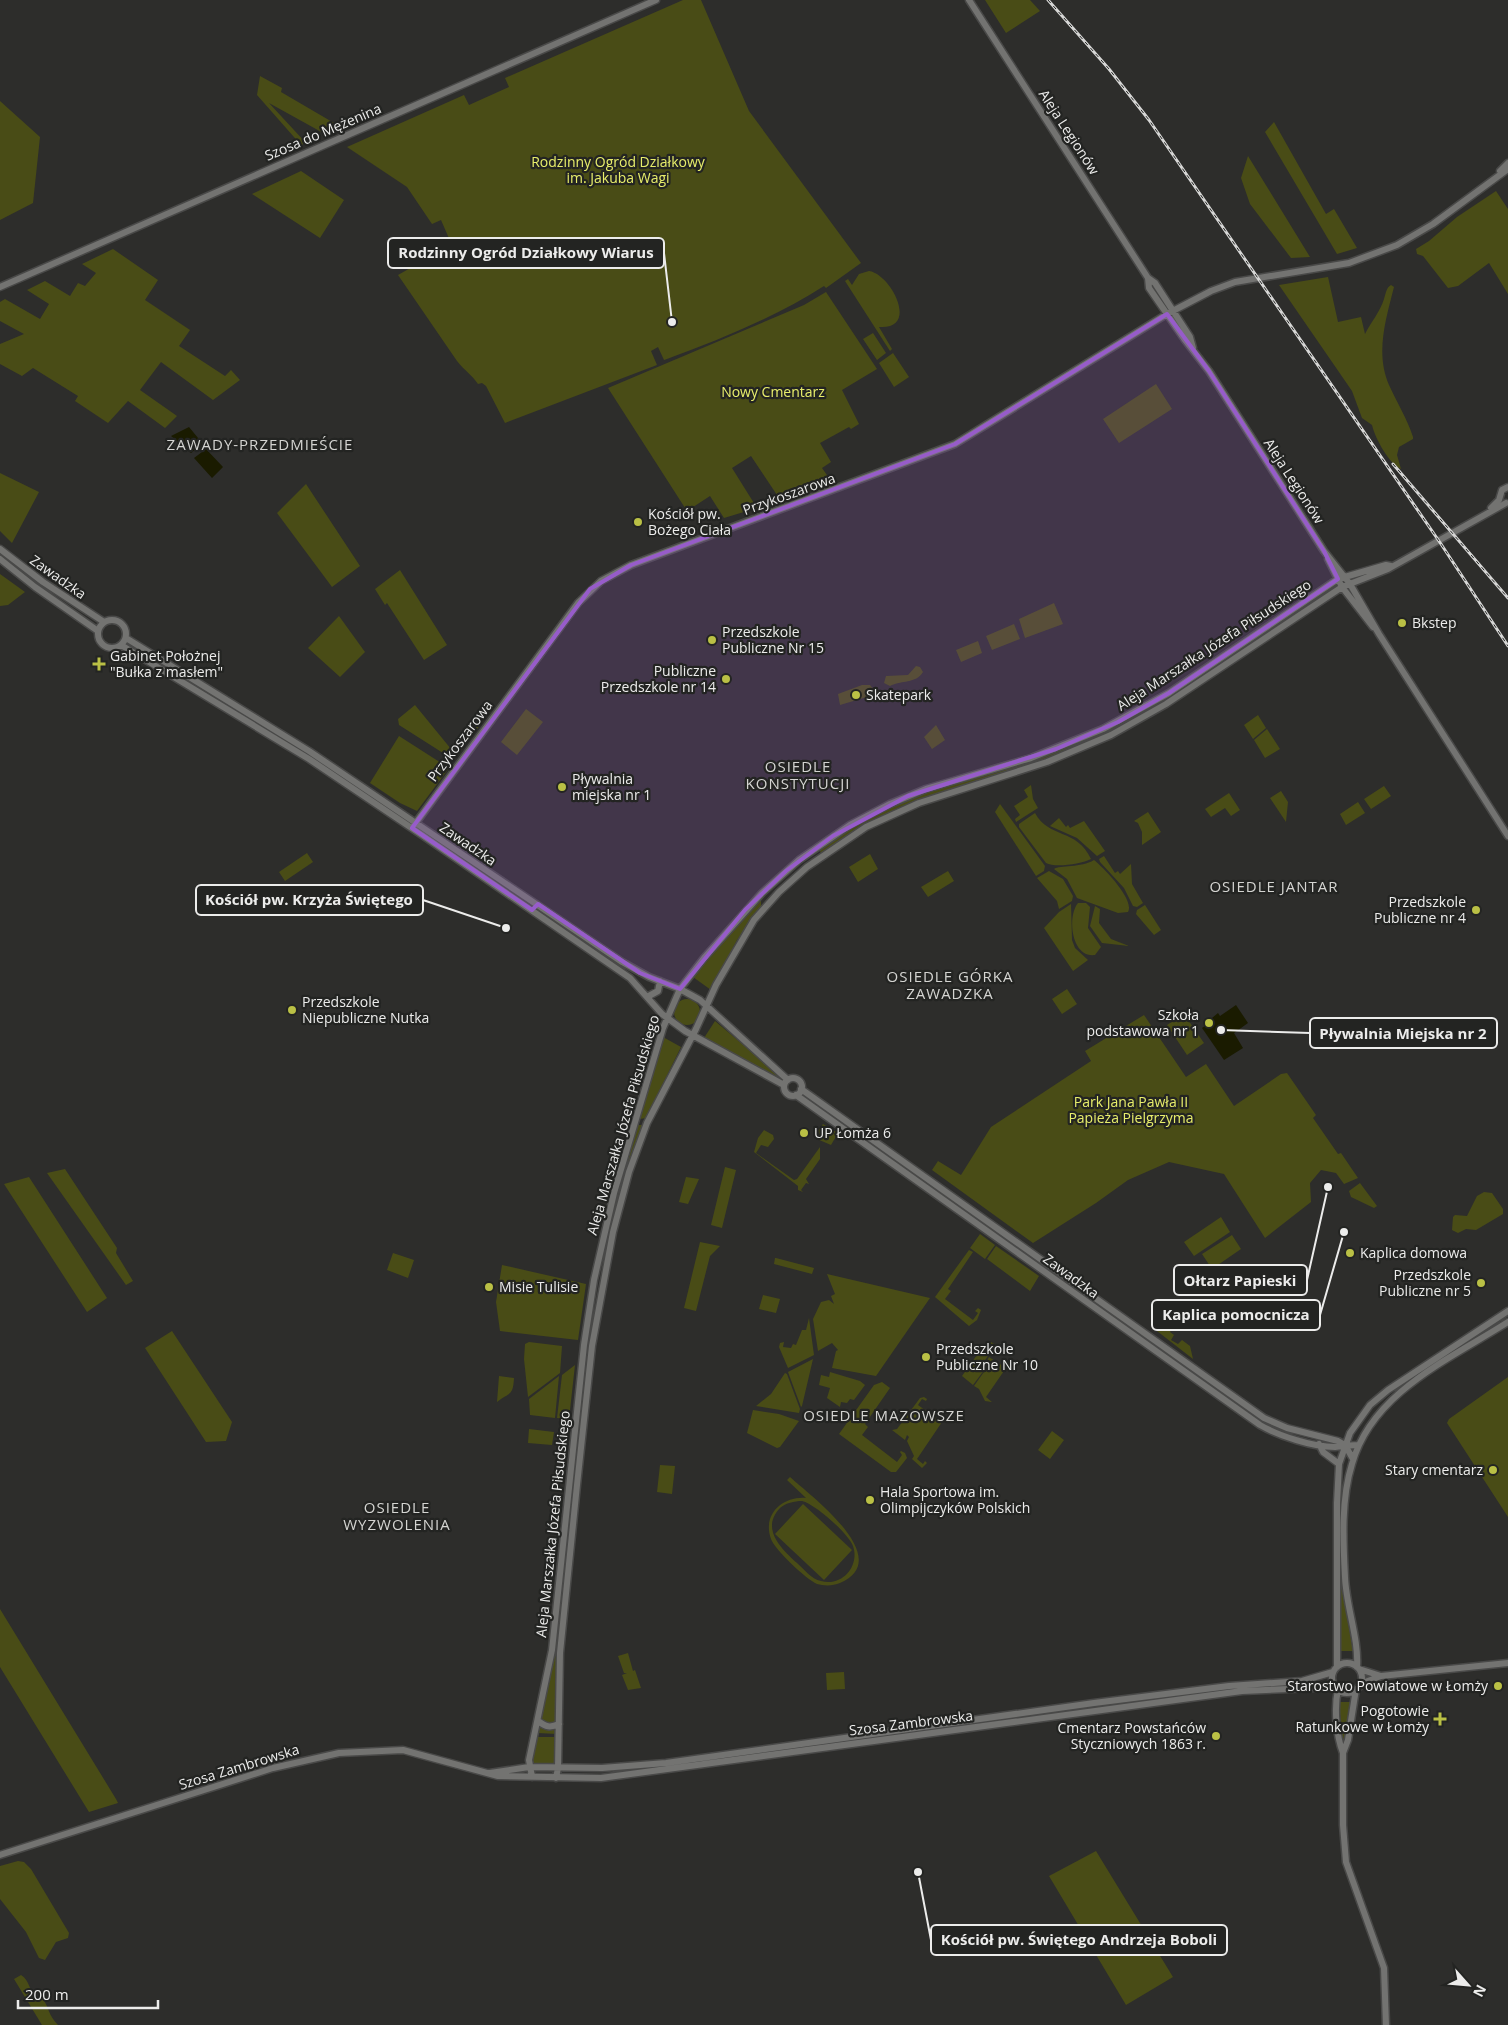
<svg xmlns="http://www.w3.org/2000/svg" width="1508" height="2025" font-family="'Open Sans',sans-serif">
<style>
.green{fill:#494c16;fill-rule:evenodd}
.water{fill:#1a1b00}
.lines{fill:none;stroke-linecap:round;stroke-linejoin:round}
.secondary-casing{stroke:#494948;stroke-width:9}
.secondary{stroke:#737371;stroke-width:6}
.rail-casing{stroke:#d7d7d6;stroke-width:3}
.rail{stroke:#232422;stroke-width:1;stroke-dasharray:4;stroke-linecap:butt}
.marked{fill:#975cca;fill-opacity:0.2;stroke:#975cca;stroke-width:4;stroke-linejoin:round}
.poi-dot{fill:#bac045;stroke:#232422;stroke-width:2}
.labels{text-anchor:middle;stroke-width:4.5;stroke-linejoin:round;paint-order:stroke}
.street-label{font-size:14px;fill:#ececeb;stroke:#232422}
.park-label{font-size:14px;fill:#e8ee6b;stroke:#232422}
.poi-label{font-size:14px;fill:#ececeb;stroke:#232422;text-anchor:start}
.neighbourhood-label{font-size:15px;letter-spacing:1px;fill:#d4d4d1;stroke:#232422}
.leader{fill:none;stroke:#ececeb;stroke-width:2}
.callout-dot{fill:#ececeb;stroke:#232422;stroke-width:2}
.callout{fill:#232422;stroke:#ececeb;stroke-width:2}
.callout-label{font-size:15px;text-anchor:middle;font-weight:bold;fill:#ececeb}
</style>
<rect width="100%" height="100%" fill="#2d2d2b"/>
<path class="green" d="M683,0H701L749,111L861,263L826,288L824,286C778,316 719,340 667,359L664,360L658,347L651,351L657,365L505,423L486,386L482,383L478,384C471,374 465,371 457,361L398,275L444,249L443,245L451,243L441,220L432,224L407,187L347,147L464,95L469,105L509,87L505,78Z
M985,0H1030L1040,11L1006,33Z
M260,76L282,88L281,92L334,123L337,129L325,134L269,103L306,143L301,145L257,95Z
M0,101L40,137L33,203L0,220Z
M1274,122L1326,214L1334,209L1357,248L1337,254L1265,132Z
M1248,156L1310,257L1291,258L1250,204L1241,178Z
M301,171L344,200L320,238L252,194Z
M1496,191L1508,209V294L1489,263L1458,286L1448,288L1423,256L1417,254L1416,249L1429,241L1457,217Z
M113,249L158,280L145,300L190,330L179,346L225,376L231,370L240,380L213,400L161,362L140,390L177,416L165,428L128,401L108,423L75,401L78,396L33,368L22,376L0,364V344L24,334L0,321V302L5,299L40,319L49,304L27,290L45,281L70,296L78,283L85,286L96,273L82,264Z
M869,271C891,274 920,330 879,327L892,349L890,351L845,281L848,279L852,285L859,274Z
M1328,277L1338,322L1361,317L1365,334C1371,322 1380,312 1384,299C1386,293 1386,288 1391,285L1394,287C1386,319 1375,353 1389,385C1397,403 1407,418 1413,437V439L1399,447L1397,455L1401,469C1389,464 1375,438 1372,425L1362,418L1352,391L1279,285Z
M826,292L877,369L842,390L859,424L851,429L849,427L820,443L831,462L822,468L829,478V483L781,501L751,456L732,468L757,508L724,518L710,496L687,511L608,388L804,305Z
M873,333L886,353L877,360L863,339Z
M893,353L909,377L894,387L879,363Z
M1156,384L1172,409L1119,443L1103,419Z
M0,473L39,492L12,543L0,531Z
M306,484L360,566L332,587L277,513Z
M400,570L447,645L424,660L387,603L385,605L375,589Z
M0,574L25,592L8,605L0,606Z
M1054,603L1063,624L1025,638L1019,619Z
M339,616L365,652L340,677L308,648Z
M1014,624L1020,639L992,650L986,636Z
M978,641L982,653L961,662L956,650Z
M916,666L920,667L923,672C916,684 901,680 890,686L884,683L886,676L908,675Z
M862,685H870L877,694L840,705L838,694Z
M415,705L451,749L483,721L454,760L399,725L398,719Z
M526,709L543,722L517,755L501,742Z
M1258,715L1266,728L1253,739L1244,725Z
M936,725L945,740L932,749L924,737Z
M1267,729L1280,749L1265,758L1254,740Z
M399,736L449,768L417,811L400,803L370,783Z
M1081,742L1083,745L1023,768L930,796L900,807L856,830L821,853L819,849C851,827 884,808 921,794C973,774 1029,762 1081,742Z
M1031,785L1033,799L1038,808L1016,822L1015,819L1020,815L1014,806L1028,797L1024,790Z
M1384,786L1391,796L1371,809L1364,799Z
M1281,791L1288,802L1286,822L1270,798Z
M1229,793L1240,810L1231,816L1225,808L1211,817L1205,809Z
M1358,802L1365,813L1346,825L1340,814Z
M1000,804L1045,866L1044,871L1036,876L995,812Z
M1148,812L1161,832L1142,845V832L1138,823L1134,821Z
M1035,813C1049,839 1077,828 1091,859C1081,864 1055,868 1046,863L1019,827V824Z
M1059,818L1066,827L1068,825L1070,828L1084,821L1105,851L1097,856L1077,838L1050,826Z
M307,853L313,862L285,881L279,872Z
M870,854L878,869L858,882L849,867Z
M1104,856L1115,873L1118,871L1120,874L1131,864L1132,884L1143,903L1137,907L1133,906L1124,888L1100,862L1099,859Z
M1094,860C1104,868 1135,900 1128,912L1118,913L1077,898L1067,879L1054,869C1060,865 1081,868 1094,860Z
M948,871L954,881L928,897L921,887Z
M1049,871L1063,879L1073,896L1072,901L1059,909L1057,901L1037,878Z
M761,898V907L737,940L711,990L693,977Z
M1078,903H1086L1090,907L1088,928L1101,947L1095,955C1071,958 1067,916 1078,903Z
M1071,904L1072,940L1075,948L1088,960L1073,971L1044,928L1059,912Z
M1145,905L1161,930L1154,935L1136,914L1137,910Z
M1095,906L1100,909L1099,923L1111,939L1129,946L1102,943L1090,926Z
M1067,989L1077,1004L1062,1014L1052,999Z
M674 1012a13 13 0 1 1 26 0a13 13 0 1 1-26 0Z
M1184,1014L1204,1043L1187,1055L1167,1025Z
M1144,1015L1186,1077L1206,1064L1234,1106L1281,1074L1287,1073L1316,1115L1313,1118L1338,1154L1341,1153L1358,1178L1344,1184L1336,1173L1321,1170L1310,1183L1311,1202L1265,1238L1224,1174L1169,1162L1128,1180L1096,1203L1033,1243L932,1170L938,1161L961,1175L991,1127L1091,1061L1085,1051Z
M715,1021L785,1080L784,1082L704,1038Z
M663,1037L681,1047L646,1118L640,1119Z
M823,1124L838,1133L831,1145L817,1139L820,1135L818,1131Z
M638,1125H643L614,1219H611Z
M764,1130L773,1135L774,1139L768,1147L761,1145L756,1153L794,1180L797,1179L820,1147V1159L806,1179L809,1184L806,1183L801,1190L803,1192L798,1190V1186L754,1152L758,1138Z
M725,1167L736,1170L722,1228L711,1225Z
M65,1169L117,1248L116,1253L133,1281L126,1285L47,1173Z
M29,1177L107,1298L87,1312L4,1184Z
M686,1177L699,1179L688,1204L679,1202Z
M1360,1183L1377,1206L1374,1208L1351,1197L1349,1191Z
M1484,1192L1492,1193L1503,1209V1214L1476,1230L1466,1229L1458,1233L1452,1230L1453,1217L1455,1215L1467,1216L1477,1196Z
M1221,1217L1230,1232L1194,1256L1184,1242Z
M980,1234L995,1245L985,1259L970,1248Z
M1232,1235L1241,1249L1212,1269L1202,1254Z
M700,1242L720,1246L710,1256L696,1311L684,1308Z
M996,1246L1039,1276L1030,1291L987,1259Z
M969,1250L973,1252L948,1289L951,1291L945,1299L973,1320L978,1313L975,1311L978,1308L981,1310L977,1320L969,1326L935,1297Z
M393,1253L414,1260L408,1278L387,1270Z
M775,1258H776L814,1268L812,1274L774,1264Z
M502,1265L586,1284L578,1340L500,1331L496,1302Z
M827,1274L930,1298L876,1376L832,1368L836,1351L838,1350L832,1343L818,1351L813,1319L821,1302L829,1300L834,1304L831,1296L835,1294Z
M763,1295L780,1299L776,1313L759,1309Z
M1175,1316L1178,1320L1170,1332L1174,1335L1171,1340L1178,1344L1182,1340L1190,1346L1193,1359L1157,1331Z
M809,1318L814,1355L788,1368L779,1347L780,1343L784,1342L783,1347L791,1348L793,1344L796,1345L802,1330H806Z
M172,1331L232,1422L226,1441L206,1442L145,1348Z
M529,1342L562,1346L560,1373L528,1397L524,1359L525,1344Z
M991,1342L996,1345L983,1363L985,1369L973,1385L962,1376L984,1345L986,1346Z
M587,1351L589,1352L564,1580L562,1579Z
M989,1357L1006,1368L986,1397L992,1402L985,1401L979,1389L974,1386L986,1369L985,1364Z
M813,1359L802,1406L801,1407L788,1372Z
M575,1365L569,1419L557,1418L562,1375Z
M830,1372L860,1381L865,1385L854,1400L850,1399L847,1403L841,1402L840,1407L827,1398L830,1388L819,1385L821,1375L829,1377Z
M785,1373L787,1374L800,1409L799,1413L756,1406L771,1394Z
M499,1376L514,1378C513,1396 510,1392 497,1402Z
M559,1376L555,1418L530,1415L529,1399Z
M1508,1377V1517L1447,1423L1449,1419Z
M882,1382L890,1388L865,1424L868,1427L862,1435L897,1462L902,1455L900,1452L901,1451L905,1453L907,1458L896,1472H891L839,1434L874,1385Z
M924,1397L927,1399L926,1401L922,1399L918,1405L942,1422L917,1459L923,1464L925,1461L927,1463L922,1468L912,1459L914,1456L907,1441L909,1437L907,1435L905,1440L892,1430L897,1429L920,1398Z
M753,1410L779,1414L799,1421L780,1447L777,1448L747,1433Z
M529,1429L554,1432L552,1445L528,1443Z
M1052,1431L1064,1440L1050,1459L1038,1450Z
M660,1465L675,1466L672,1494L657,1492Z
M790,1477C811,1496 896,1559 840,1583C833,1586 824,1586 817,1584C806,1579 775,1550 771,1539C762,1514 783,1496 806,1498L787,1480ZM802,1501C815,1504 848,1533 853,1546C860,1566 842,1587 821,1581C811,1579 804,1569 797,1563C782,1549 760,1529 780,1508C786,1503 794,1501 802,1501Z
M803,1504L852,1550L824,1580L775,1534Z
M1340,1559L1342,1560L1343,1593L1353,1651H1339Z
M0,1609L116,1799L118,1803L89,1812L0,1667Z
M554,1653L558,1658L557,1734L538,1733Z
M628,1653L633,1671L635,1670L641,1688L628,1690L622,1675L627,1673H624L618,1656Z
M844,1672L845,1689L827,1690L826,1673Z
M1339,1702H1352L1343,1748Z
M537,1737H557V1765L534,1766L532,1764Z
M1096,1851L1173,1977L1126,2005L1049,1876Z
M18,1861L24,1862L31,1869L69,1933L68,1938L56,1942L45,1960L39,1958L26,1932L0,1899V1866Z
M21,1975C30,1980 29,1992 37,1999L42,1997C49,2007 48,2015 58,2025H42L14,1979Z"/>
<path class="water" d="M189,427L203,444L191,453L171,436Z
M206,449L223,467L212,478L194,458Z
M1236,1005L1248,1023L1234,1033L1243,1048L1224,1060L1202,1028L1213,1020L1212,1018L1218,1013L1220,1016Z"/>
<g class="lines">
<defs>
<path id="secondary" d="M969,0L1148,278L1149,288L1185,340L1209,371L1324,551L1350,584L1379,634L1508,836
M1500,171L1508,163
M1148,278L1155,283L1190,337L1193,348
M0,287L656,0
M1491,508L1499,500L1502,490L1508,487
M0,549L43,582L104,622
M0,559L35,587L98,631
M1328,559L1342,587L1373,627
M98 634a14 14 0 1 1 28 0a14 14 0 1 1-28 0Z
M126,638L309,751L622,962L649,977L680,989L700,1000L788,1080
M121,645L309,759L422,835L630,978L662,1014L685,1031L784,1085
M412,828L578,603L601,581L631,565L955,444L1167,314L1211,291L1235,282L1349,263L1397,245L1433,224L1508,169
M647,997L658,991L660,981
M784 1087a9 9 0 1 1 18 0a9 9 0 1 1-18 0Z
M801,1089L1264,1418L1287,1428L1338,1441L1345,1445L1353,1459
M796,1095L1260,1425C1279,1436 1313,1447 1335,1447C1343,1446 1351,1445 1359,1445
M1319,1444L1323,1452L1339,1464
M1332 1678a15 15 0 1 1 30 0a15 15 0 1 1-30 0Z
M1337,1667V1503L1339,1464L1350,1433L1370,1405L1388,1390L1508,1311
M1357,1667C1359,1639 1346,1606 1345,1577C1343,1540 1341,1499 1352,1464C1372,1392 1450,1359 1508,1322
M1359,1669L1381,1676
M1360,1684L1381,1676L1508,1663
M1338,1689C1334,1708 1336,1735 1343,1753V1825L1346,1862L1384,1968L1386,2025
M538,1721C546,1727 550,1728 559,1724
M1343,1753L1348,1740L1356,1689
M490,1773L529,1767L602,1768L666,1763L1094,1703L1229,1686L1302,1681L1333,1672
M532,1777L529,1760L552,1650L584,1345L594,1280L614,1193L663,1028L680,989L704,958L762,893L799,860L850,825L890,804L926,789L1031,758L1103,729L1169,693L1338,579L1386,565L1391,566
M556,1778L558,1768L560,1653L577,1485L592,1346L613,1232L629,1172L647,1123L696,1029L716,985L754,920L779,892L807,867L866,827L919,803L1047,762L1111,735L1166,704L1342,587L1388,569L1506,503
M0,1855L273,1768L339,1753L403,1750L498,1776L601,1778L1242,1691L1336,1687"/>
</defs>
<use href="#secondary" class="secondary-casing"/>
<use href="#secondary" class="secondary"/>
<defs>
<path id="rail" d="M1048,0L1109,69L1149,120L1441,544L1508,646
M1393,464L1508,598"/>
</defs>
<use href="#rail" class="rail-casing"/>
<use href="#rail" class="rail"/>
</g>
<path class="marked" d="M1167,314L1209,371L1324,551L1338,579L1169,693L1118,722L1056,749L908,796L833,836L786,871L745,910L680,989L640,973L538,904L532,910L412,828L590,589L631,565L955,444Z"/>
<g class="poi-dot">
<circle cx="638" cy="522" r="5"/>
<circle cx="1402" cy="623" r="5"/>
<circle cx="712" cy="640" r="5"/>
<path d="M96.5 656.5h5v5h5v5h-5v5h-5v-5h-5v-5h5z"/>
<circle cx="726" cy="679" r="5"/>
<circle cx="856" cy="695" r="5"/>
<circle cx="562" cy="787" r="5"/>
<circle cx="1476" cy="910" r="5"/>
<circle cx="292" cy="1010" r="5"/>
<circle cx="1209" cy="1023" r="5"/>
<circle cx="804" cy="1133" r="5"/>
<circle cx="1350" cy="1253" r="5"/>
<circle cx="1481" cy="1283" r="5"/>
<circle cx="489" cy="1287" r="5"/>
<circle cx="926" cy="1357" r="5"/>
<circle cx="1493" cy="1470" r="5"/>
<circle cx="870" cy="1500" r="5"/>
<circle cx="1498" cy="1686" r="5"/>
<path d="M1437.5 1711.5h5v5h5v5h-5v5h-5v-5h-5v-5h5z"/>
<circle cx="1216" cy="1736" r="5"/>
</g>
<g class="labels">
<g class="street-label">
<text transform="translate(323 132) rotate(-23)" y="5">Szosa do Mężenina</text>
<text transform="translate(1069 132) rotate(57)" y="5">Aleja Legionów</text>
<text transform="translate(1294 481) rotate(57)" y="5">Aleja Legionów</text>
<text transform="translate(789 494) rotate(-20)" y="5">Przykoszarowa</text>
<text transform="translate(58 577) rotate(35)" y="5">Zawadzka</text>
<text transform="translate(1214 645) rotate(-33)" y="5">Aleja Marszałka Józefa Piłsudskiego</text>
<text transform="translate(460 741) rotate(-53)" y="5">Przykoszarowa</text>
<text transform="translate(468 844) rotate(34)" y="5">Zawadzka</text>
<text transform="translate(623 1125) rotate(-74)" y="5">Aleja Marszałka Józefa Piłsudskiego</text>
<text transform="translate(1071 1276) rotate(36)" y="5">Zawadzka</text>
<text transform="translate(553 1524) rotate(-84)" y="5">Aleja Marszałka Józefa Piłsudskiego</text>
<text transform="translate(911 1723) rotate(-7)" y="5">Szosa Zambrowska</text>
<text transform="translate(239 1767) rotate(-17)" y="5">Szosa Zambrowska</text>
</g>
<g class="park-label">
<text x="618" y="167">Rodzinny Ogród Działkowy<tspan x="618" dy="16">im. Jakuba Wagi</tspan></text>
<text x="773" y="397">Nowy Cmentarz</text>
<text x="1131" y="1107">Park Jana Pawła II<tspan x="1131" dy="16">Papieża Pielgrzyma</tspan></text>
</g>
<g class="poi-label">
<text x="648" y="519">Kościół pw.<tspan x="648" dy="16">Bożego Ciała</tspan></text>
<text x="1412" y="628">Bkstep</text>
<text x="722" y="637">Przedszkole<tspan x="722" dy="16">Publiczne Nr 15</tspan></text>
<text x="110" y="661">Gabinet Położnej<tspan x="110" dy="16">"Bułka z masłem"</tspan></text>
<text x="716" y="676" text-anchor="end">Publiczne<tspan x="716" dy="16">Przedszkole nr 14</tspan></text>
<text x="866" y="700">Skatepark</text>
<text x="572" y="784">Pływalnia<tspan x="572" dy="16">miejska nr 1</tspan></text>
<text x="1466" y="907" text-anchor="end">Przedszkole<tspan x="1466" dy="16">Publiczne nr 4</tspan></text>
<text x="302" y="1007">Przedszkole<tspan x="302" dy="16">Niepubliczne Nutka</tspan></text>
<text x="1199" y="1020" text-anchor="end">Szkoła<tspan x="1199" dy="16">podstawowa nr 1</tspan></text>
<text x="814" y="1138">UP Łomża 6</text>
<text x="1360" y="1258">Kaplica domowa</text>
<text x="1471" y="1280" text-anchor="end">Przedszkole<tspan x="1471" dy="16">Publiczne nr 5</tspan></text>
<text x="499" y="1292">Misie Tulisie</text>
<text x="936" y="1354">Przedszkole<tspan x="936" dy="16">Publiczne Nr 10</tspan></text>
<text x="1483" y="1475" text-anchor="end">Stary cmentarz</text>
<text x="880" y="1497">Hala Sportowa im.<tspan x="880" dy="16">Olimpijczyków Polskich</tspan></text>
<text x="1488" y="1691" text-anchor="end">Starostwo Powiatowe w Łomży</text>
<text x="1429" y="1716" text-anchor="end">Pogotowie<tspan x="1429" dy="16">Ratunkowe w Łomży</tspan></text>
<text x="1206" y="1733" text-anchor="end">Cmentarz Powstańców<tspan x="1206" dy="16">Styczniowych 1863 r.</tspan></text>
</g>
<g class="neighbourhood-label">
<text x="260" y="450">ZAWADY-PRZEDMIEŚCIE</text>
<text x="798" y="772">OSIEDLE<tspan x="798" dy="17">KONSTYTUCJI</tspan></text>
<text x="1274" y="892">OSIEDLE JANTAR</text>
<text x="950" y="982">OSIEDLE GÓRKA<tspan x="950" dy="17">ZAWADZKA</tspan></text>
<text x="884" y="1421">OSIEDLE MAZOWSZE</text>
<text x="397" y="1513">OSIEDLE<tspan x="397" dy="17">WYZWOLENIA</tspan></text>
</g>
</g>
<path class="leader" d="M672 322L664 253M506 928L423 900M1221 1030L1310 1033M1328 1187L1307 1280M1344 1232L1320 1315M918 1872L931 1940"/>
<g class="callout-dot">
<circle cx="672" cy="322" r="5"/>
<circle cx="506" cy="928" r="5"/>
<circle cx="1221" cy="1030" r="5"/>
<circle cx="1328" cy="1187" r="5"/>
<circle cx="1344" cy="1232" r="5"/>
<circle cx="918" cy="1872" r="5"/>
</g>
<g class="callout">
<rect x="388" y="238" width="276" height="30" rx="5"/>
<rect x="196" y="885" width="227" height="30" rx="5"/>
<rect x="1310" y="1018" width="187" height="30" rx="5"/>
<rect x="1174" y="1265" width="133" height="30" rx="5"/>
<rect x="1152" y="1300" width="168" height="30" rx="5"/>
<rect x="931" y="1925" width="296" height="30" rx="5"/>
</g>
<g class="callout-label">
<text x="526" y="258">Rodzinny Ogród Działkowy Wiarus</text>
<text x="309" y="905">Kościół pw. Krzyża Świętego</text>
<text x="1403" y="1039">Pływalnia Miejska nr 2</text>
<text x="1240" y="1286">Ołtarz Papieski</text>
<text x="1236" y="1320">Kaplica pomocnicza</text>
<text x="1079" y="1945">Kościół pw. Świętego Andrzeja Boboli</text>
</g>
<g transform="translate(1468 1985) rotate(117)" stroke="#232422" stroke-width="4" paint-order="stroke">
<path d="M0-4L9 19L0 12L-9 19Z" fill="#ececeb"/>
<text y="-8" font-size="14" font-weight="bold" text-anchor="middle" fill="#ececeb">N</text>
</g>
<path d="M18 2000v8h140v-8" fill="none" stroke="#ececeb" stroke-width="2.5"/>
<text x="25" y="2000" font-size="15" fill="#ececeb" stroke="#232422" stroke-width="4" paint-order="stroke">200 m</text>
</svg>
